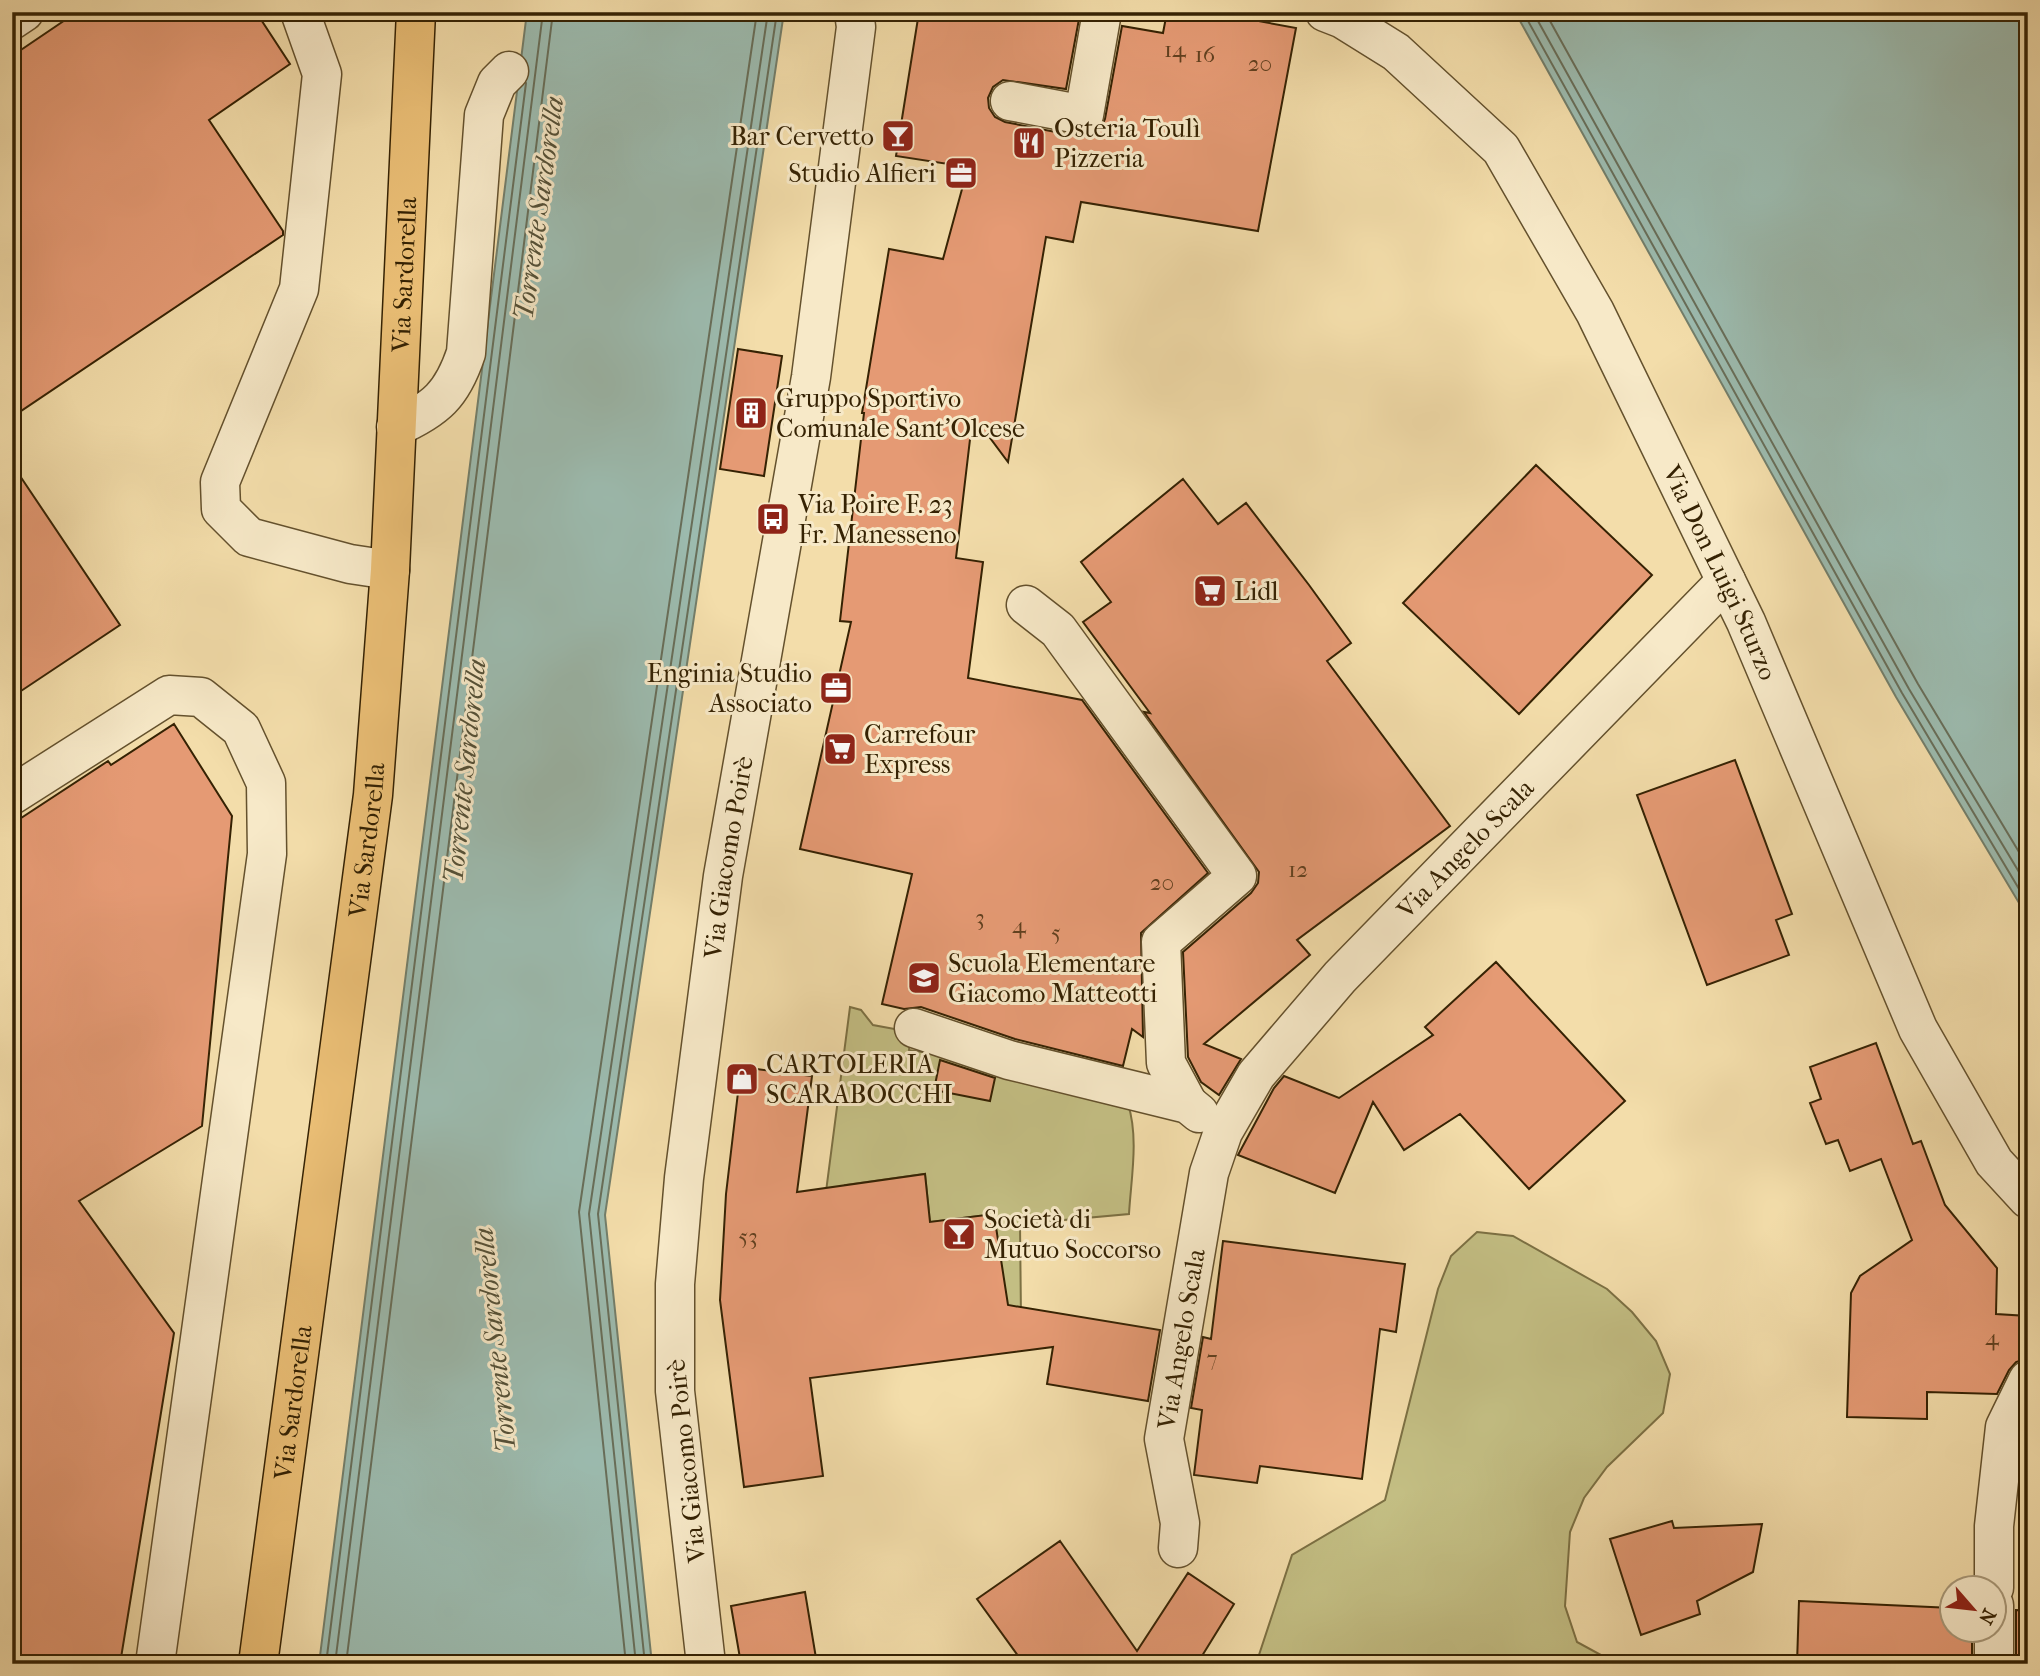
<svg xmlns="http://www.w3.org/2000/svg" width="2040" height="1676" font-family="'IM FELL French Canon',serif">
<style>
.green{fill:#c3be83;stroke:#7c7043;stroke-width:2}
.water{fill:#9cbbaf;stroke:#737e6a;stroke-width:2}
.lines{fill:none;stroke-linecap:round;stroke-linejoin:round}
.shore{stroke:#686e59;stroke-width:2}
.building{fill:#e59a74;stroke:#352203;stroke-width:2}
.minor-casing{stroke:#64512d;stroke-width:41}
.major-casing{stroke:#352203;stroke-width:41}
.minor{stroke:#f7e9c8;stroke-width:38}
.major{stroke:#eabe75;stroke-width:38}
.labels{text-anchor:middle;stroke-width:6;stroke-linejoin:round;paint-order:stroke}
.number-label{font-size:23px;fill:#61401f}
.poi-label{font-size:26px;fill:#352203;stroke:#f7e9c8;text-anchor:start}
.street-label{font-size:26px;fill:#352203;stroke:#f7e9c8}
.water-label{font-size:28px;font-style:italic;fill:#545037;stroke:#f7e9c8}
</style>
<rect width="100%" height="100%" fill="#f3ddaa"/>
<filter id="stains"><feTurbulence type="fractalNoise" baseFrequency=".00286" numOctaves="4"/><feColorMatrix values="0 0 0 0 .2 0 0 0 0 .09 0 0 0 0 .02 0 0 0 .5 -.17"/></filter>
<radialGradient id="worn" r=".72"><stop offset=".6" stop-color="#630" stop-opacity="0"/><stop offset="1" stop-color="#630" stop-opacity=".3"/></radialGradient>
<path class="green" d="M850,1007L861,1010L873,1025L911,1032L909,1050L941,1055L1128,1104C1139,1138 1131,1179 1129,1214L1020,1224L1021,1318H1007L994,1214L930,1222L925,1174L845,1185L858,1283L814,1284Z
M1477,1232L1513,1236L1607,1289L1632,1312L1656,1341L1670,1374L1663,1413L1607,1467L1584,1498L1570,1532L1565,1606L1577,1642L1610,1660L1636,1664H1256L1292,1555L1385,1500L1438,1289L1451,1256Z"/>
<path class="water" d="M527,12H784L605,1215L652,1664H319Z
M1515,12H2028V918L1896,697Z"/>
<g class="lines">
<path class="shore" d="M1523,12L1902,693L2028,904
M1533,12L1909,689L2028,887
M1545,12L1918,684L2028,867
M326,1664L526,83
M335,1664L543,12
M346,1664L553,12
M626,1664L579,1212L757,12
M636,1664L589,1214L768,12
M645,1664L598,1214L777,12"/>
</g>
<path class="building" d="M77,12H256L290,64L209,120L283,231V235L12,417V56Z
M919,12H1040L1079,19L1066,89L1003,80L993,87L988,98L989,108L995,117L1005,122L1081,137L1091,136L1100,130L1105,119L1122,26L1163,33L1167,12H1210L1296,28L1258,231L1081,202L1073,242L1046,237L1008,462L987,434L971,431L956,558L983,562L968,678L1082,700L1208,873L1141,933L1143,1037L1132,1029L1123,1066L1015,1039L921,1007L904,1009L882,1004L912,874L800,849L851,622L840,621L864,413H862L889,249L943,259L968,167L896,156Z
M738,349L782,356L764,476L720,469Z
M12,464L120,625L12,697Z
M1536,465L1652,575L1519,714L1403,603Z
M1183,479L1218,524L1246,503L1309,585L1351,643L1327,661L1450,826L1297,940L1310,955L1204,1044L1241,1059L1219,1095L1201,1082L1188,1057L1183,952L1251,893L1258,883L1259,872L1144,712L1150,713L1083,622L1111,602L1081,562Z
M174,724L232,816L202,1126L79,1201L174,1333L120,1664H12V824L108,761L111,765Z
M1735,760L1792,914L1776,920L1789,955L1707,985L1637,795Z
M1496,962L1625,1101L1529,1189L1460,1114L1404,1150L1373,1102L1335,1193L1238,1155L1274,1088L1284,1076L1339,1098L1433,1035L1425,1027Z
M1876,1043L1913,1144L1921,1141L1945,1205L1997,1268L1996,1314L2028,1316V1358L2016,1362L2009,1370L1997,1394L1927,1392V1419L1847,1417L1851,1293L1860,1276L1912,1240L1881,1159L1850,1171L1838,1140L1826,1144L1810,1103L1821,1099L1810,1067Z
M940,1060L995,1078L990,1101L934,1090Z
M741,1067L812,1076L797,1192L925,1174L930,1222L994,1214L1008,1305L1160,1330L1148,1401L1047,1384L1053,1347L810,1378L823,1476L744,1487L720,1300L726,1194Z
M1223,1241L1405,1264L1396,1332L1380,1329L1362,1479L1260,1466L1257,1483L1194,1475L1202,1410L1191,1408L1203,1337L1211,1339Z
M1672,1521L1674,1528L1762,1524L1753,1572L1697,1601L1700,1614L1641,1635L1610,1539Z
M1060,1541L1137,1651L1188,1573L1234,1604L1197,1664H1024L977,1599Z
M805,1592L817,1664H741L731,1606Z
M1799,1601L1952,1608V1630H1972V1664H1797Z
M2016,1610L2028,1611V1664H2016Z"/>
<g class="lines">
<defs>
<g id="minor">
<path d="M300,12L322,74L299,289L220,482L221,509L249,537L350,564L390,570"/>
<path id="s1" d="M1325,12L1343,19L1396,52L1501,149L1595,312L1746,622L1918,1029L1994,1162L2028,1199"/>
<path d="M12,20L24,12"/>
<path d="M1010,101L1084,115L1102,12"/>
<path d="M396,427C436,409 452,395 466,353L484,115L497,83L509,71"/>
<path d="M1026,605L1058,630L1237,876L1161,942L1166,1063L1188,1104"/>
<path d="M12,795L169,695L201,697L241,729L266,783L267,854L155,1664"/>
<path d="M914,1028L1009,1060L1188,1104L1199,1113"/>
<path id="s2" d="M1178,1548L1180,1523L1164,1439L1209,1173L1223,1132L1256,1075L1340,977L1726,581"/>
<path d="M1994,1588V1526L2005,1427L2028,1380"/>
<path id="s3" d="M706,1664L675,1391V1284L684,1178L723,876L811,377L856,27L854,12"/>
<path d="M1994,1664V1605"/>
</g>
<g id="major">
<path id="s4" d="M258,1664L373,795L390,570L416,12"/>
</g>
</defs>
<use href="#minor" class="minor-casing"/>
<use href="#major" class="major-casing"/>
<use href="#minor" class="minor"/>
<use href="#major" class="major"/>
</g>
<defs>
<symbol id="bar-square" viewBox="-11 -11 22 22"><rect x="-9" y="-9" width="18" height="18" rx="4" fill="#8f2418" stroke="#f7e9c8"/><path d="M-6-5H6L.8 .8V4.5H3.5V6h-7V4.5H-.8V.8Z" fill="#fff"/></symbol>
<symbol id="restaurant-square" viewBox="-11 -11 22 22"><rect x="-9" y="-9" width="18" height="18" rx="4" fill="#8f2418" stroke="#f7e9c8"/><path d="M-5-6h1v4h1v-4h1v4h1v-4h1v5L-1.5 .5V6h-2V.5L-5-1ZM5-6V6H3V1.5H1.5Q1.5-4 5-6Z" fill="#fff"/></symbol>
<symbol id="office-square" viewBox="-11 -11 22 22"><rect x="-9" y="-9" width="18" height="18" rx="4" fill="#8f2418" stroke="#f7e9c8"/><path d="M-6-3h4V-5.5h4V-3h4V5H-6ZM-1-4.5V-3h2v-1.5ZM-6 0V1H6V0Z" fill="#fff"/></symbol>
<symbol id="building-square" viewBox="-11 -11 22 22"><rect x="-9" y="-9" width="18" height="18" rx="4" fill="#8f2418" stroke="#f7e9c8"/><path d="M-4-6H4V6H1V3H-1V6H-4ZM-2.5-4.3h1.7v1.8h-1.7ZM.8-4.3h1.7v1.8H.8ZM-2.5-1h1.7V.8h-1.7ZM.8-1h1.7V.8H.8Z" fill="#fff"/></symbol>
<symbol id="bus-square" viewBox="-11 -11 22 22"><rect x="-9" y="-9" width="18" height="18" rx="4" fill="#8f2418" stroke="#f7e9c8"/><path d="M-5-6H5V4H4V6H2V4H-2V6H-4V4H-5ZM-3.5-4V0h7V-4ZM-3.5 1.2v1.5H-2V1.2ZM2 1.2v1.5H3.5V1.2Z" fill="#fff"/></symbol>
<symbol id="supermarket-square" viewBox="-11 -11 22 22"><rect x="-9" y="-9" width="18" height="18" rx="4" fill="#8f2418" stroke="#f7e9c8"/><path d="M-6-5.5h2.5l.6 2H6L4.5 2H-2.5L-4.4-4H-6ZM-1.5 3.2a1.3 1.3 0 1 0 .1 0ZM3 3.2a1.3 1.3 0 1 0 .1 0Z" fill="#fff"/></symbol>
<symbol id="school-square" viewBox="-11 -11 22 22"><rect x="-9" y="-9" width="18" height="18" rx="4" fill="#8f2418" stroke="#f7e9c8"/><path d="M0-5L7-2L0 1L-7-2ZM-4 1L0 2.5L4 1V4Q0 6-4 4Z" fill="#fff"/></symbol>
<symbol id="shop-square" viewBox="-11 -11 22 22"><rect x="-9" y="-9" width="18" height="18" rx="4" fill="#8f2418" stroke="#f7e9c8"/><path d="M-5-2.5h2.3a2.7 3.5 0 0 1 5.4 0H5L5.5 6h-11ZM-1.5-2.5h3a1.5 2.3 0 0 0-3 0Z" fill="#fff"/></symbol>
</defs>
<g fill-rule="evenodd">
<use href="#bar-square" x="879" y="117" width="38" height="38"/>
<use href="#restaurant-square" x="1010" y="124" width="38" height="38"/>
<use href="#office-square" x="942" y="154" width="38" height="38"/>
<use href="#building-square" x="732" y="394" width="38" height="38"/>
<use href="#bus-square" x="754" y="500" width="38" height="38"/>
<use href="#supermarket-square" x="1191" y="572" width="38" height="38"/>
<use href="#office-square" x="817" y="669" width="38" height="38"/>
<use href="#supermarket-square" x="821" y="730" width="38" height="38"/>
<use href="#school-square" x="905" y="959" width="38" height="38"/>
<use href="#shop-square" x="723" y="1060" width="38" height="38"/>
<use href="#bar-square" x="940" y="1215" width="38" height="38"/>
</g>
<g class="labels">
<g class="number-label">
<text x="1175" y="57">14</text>
<text x="1205" y="62">16</text>
<text x="1260" y="71">20</text>
<text x="1298" y="877">12</text>
<text x="1162" y="890">20</text>
<text x="980" y="925">3</text>
<text x="1019" y="933">4</text>
<text x="1056" y="940">5</text>
<text x="748" y="1244">53</text>
<text x="1992" y="1345">4</text>
<text x="1212" y="1366">7</text>
</g>
<g class="poi-label">
<text x="1054" y="137">Osteria Toulì<tspan x="1054" dy="30">Pizzeria</tspan></text>
<text x="874" y="145" text-anchor="end">Bar Cervetto</text>
<text x="936" y="182" text-anchor="end">Studio Alfieri</text>
<text x="776" y="407">Gruppo Sportivo<tspan x="776" dy="30">Comunale Sant'Olcese</tspan></text>
<text x="798" y="513">Via Poire F. 23<tspan x="798" dy="30">Fr. Manesseno</tspan></text>
<text x="1234" y="600">Lidl</text>
<text x="812" y="682" text-anchor="end">Enginia Studio<tspan x="812" dy="30">Associato</tspan></text>
<text x="864" y="743">Carrefour<tspan x="864" dy="30">Express</tspan></text>
<text x="948" y="972">Scuola Elementare<tspan x="948" dy="30">Giacomo Matteotti</tspan></text>
<text x="766" y="1073">CARTOLERIA<tspan x="766" dy="30">SCARABOCCHI</tspan></text>
<text x="984" y="1228">Società di<tspan x="984" dy="30">Mutuo Soccorso</tspan></text>
</g>
<g class="street-label">
<text dy="9" stroke="none"><textPath href="#s4" startOffset="1398">Via Sardorella</textPath></text>
<text dy="9" stroke="none"><textPath href="#s1" startOffset="702">Via Don Luigi Sturzo</textPath></text>
<text dy="9" stroke="none"><textPath href="#s4" startOffset="831">Via Sardorella</textPath></text>
<text dy="9" stroke="none"><textPath href="#s2" startOffset="798">Via Angelo Scala</textPath></text>
<text dy="9" stroke="none"><textPath href="#s3" startOffset="812">Via Giacomo Poirè</textPath></text>
<text dy="9" stroke="none"><textPath href="#s2" startOffset="212">Via Angelo Scala</textPath></text>
<text dy="9" stroke="none"><textPath href="#s4" startOffset="264">Via Sardorella</textPath></text>
<text transform="translate(686 1461) rotate(-96)" y="9">Via Giacomo Poirè</text>
</g>
<g class="water-label">
<text transform="translate(538 208) rotate(-82)" y="10">Torrente Sardorella</text>
<text transform="translate(464 771) rotate(-84)" y="10">Torrente Sardorella</text>
<text transform="translate(494 1340) rotate(-96)" y="10">Torrente Sardorella</text>
</g>
</g>
<rect width="2040" height="1676" fill="none" stroke="#f3ddaa" stroke-width="42"/>
<rect x="14" y="14" width="2012" height="1648" fill="none" stroke="#352203" stroke-width="3.5"/>
<rect x="21" y="21" width="1998" height="1634" fill="none" stroke="#352203" stroke-width="2"/>
<g transform="translate(1973 1609) rotate(118)"><circle r="33" fill="#f7e9c8" stroke="#a99979" stroke-width="2"/>
<path d="M0-5L12 26L0 18L-12 26Z" fill="#8f2418"/>
<text y="-10" font-size="19" font-weight="bold" text-anchor="middle" fill="#352203">N</text>
</g>
<rect width="100%" height="100%" filter="url(#stains)"/>
<rect width="100%" height="100%" fill="url(#worn)"/>
</svg>
